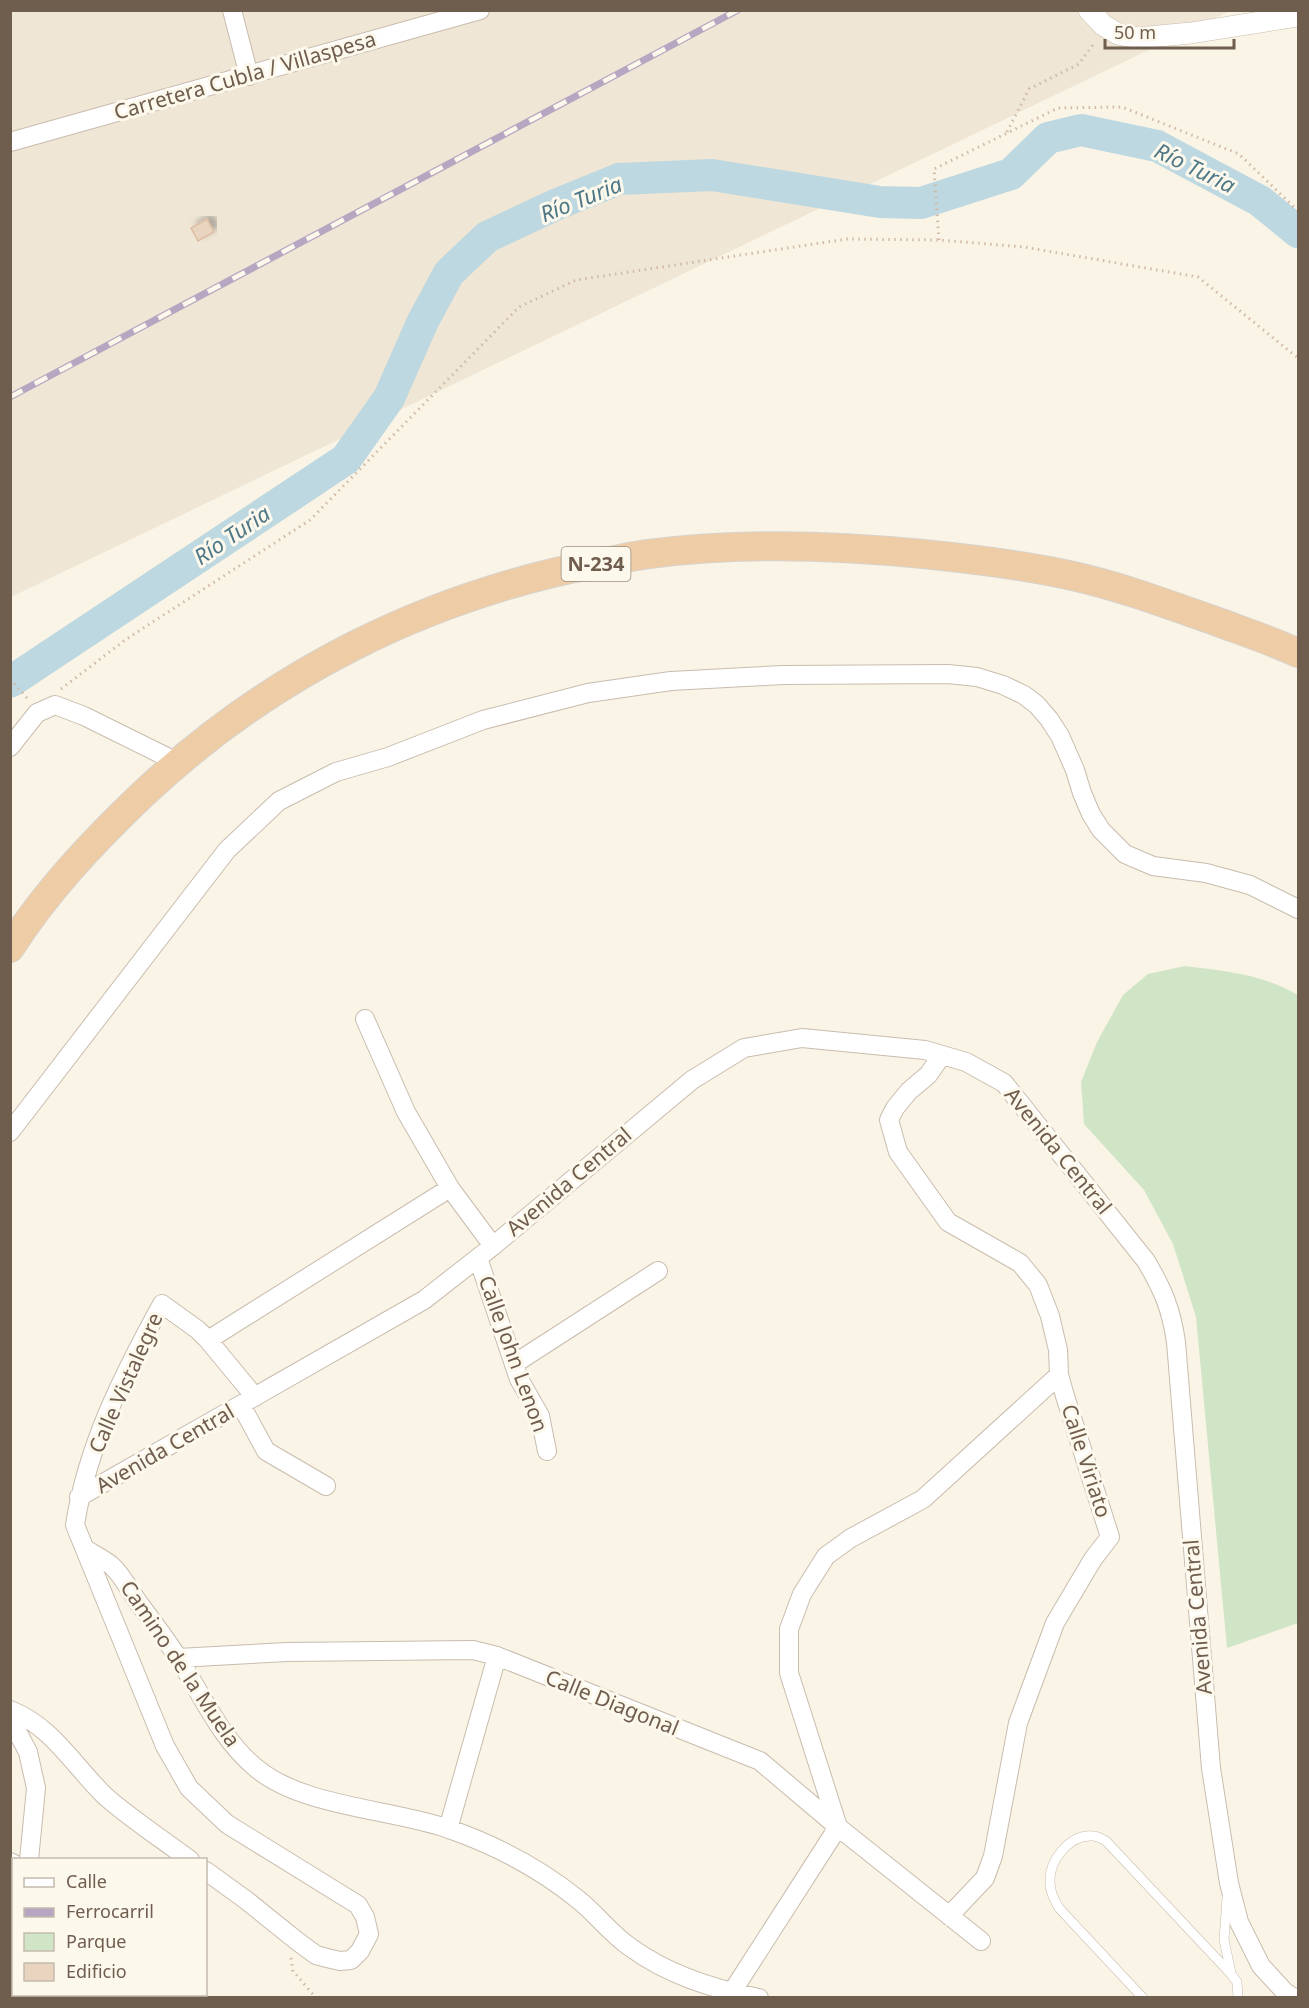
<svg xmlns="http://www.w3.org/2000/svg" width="1309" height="2008" font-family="'Noto Sans',sans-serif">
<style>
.residential{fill:#f0e6d5}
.green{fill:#d0e5c6}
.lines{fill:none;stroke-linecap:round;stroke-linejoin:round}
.river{stroke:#bdd8e0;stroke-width:32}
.building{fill:#e9d4bf;stroke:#dcbea4;stroke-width:1.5;filter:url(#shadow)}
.service-casing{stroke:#c9bcae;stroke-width:10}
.minor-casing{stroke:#c9bcae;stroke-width:20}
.tertiary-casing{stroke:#c9bcae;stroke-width:22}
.trunk-casing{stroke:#d7d2cd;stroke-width:30}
.path{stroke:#d0baa5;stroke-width:3;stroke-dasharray:1.5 4.5;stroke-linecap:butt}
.service{stroke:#fff;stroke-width:9}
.minor{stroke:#fff;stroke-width:18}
.tertiary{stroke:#fff;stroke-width:21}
.trunk{stroke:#eecda6;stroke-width:28}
.rail-casing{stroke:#b7a6c1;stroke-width:7}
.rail{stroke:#fdf8ec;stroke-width:4.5;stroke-dasharray:14;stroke-linecap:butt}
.labels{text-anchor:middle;stroke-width:6;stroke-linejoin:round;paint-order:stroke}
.shield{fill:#fdf8ec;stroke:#9a8c7d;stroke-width:1.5}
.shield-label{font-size:20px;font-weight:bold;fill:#6f5d4e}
.street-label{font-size:21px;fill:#6f5d4e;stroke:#fdf8ec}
.water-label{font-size:22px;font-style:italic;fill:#4e7887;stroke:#fdf8ec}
</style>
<defs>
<filter id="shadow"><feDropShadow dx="5.5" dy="-5.5" stdDeviation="3" flood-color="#0004"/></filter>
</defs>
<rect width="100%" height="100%" fill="#f9f4e6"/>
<path class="residential" d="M11,11H1230L11,597Z"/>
<path class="green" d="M1185,966C1225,971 1262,974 1298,995V1623L1227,1648L1196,1317L1173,1244L1144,1190L1084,1124L1081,1082L1097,1042L1123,995L1148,974Z"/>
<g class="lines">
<path class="river" d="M10,682L346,459L389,398L423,321L449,273L487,237L555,205L619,179L712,175L880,202L921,203L1011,174L1048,138L1081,130L1157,146L1260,201L1298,232"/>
</g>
<path class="building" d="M207,219L214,232L198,241L191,228Z"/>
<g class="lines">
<defs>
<path id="service" d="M1227,1898L1224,1940L1231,1973
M142,1994L145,1998
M1143,1998L1059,1908C1054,1899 1050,1892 1050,1882C1049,1860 1070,1834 1093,1836C1098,1836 1102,1839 1106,1841L1231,1974L1237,1982L1238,1998"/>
<path id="minor" d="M232,10L249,76
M10,142L480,10
M10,747L37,713L55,705L84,716L177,762
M365,1019L406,1112L450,1188L493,1246
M942,1055L928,1075L909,1091L895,1108L889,1120L898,1152L948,1222L1020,1263L1038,1285L1050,1316L1058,1350L1059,1375L1065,1396L1110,1537L1093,1559L1055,1623L1018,1723L993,1856L985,1878L949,1916
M10,1132L227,850L279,801L336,772L388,757L483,720L588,693L671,681L783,675L948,674L977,677L1003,685L1024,695L1037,705L1049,719L1060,736L1075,770L1082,793L1091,814L1101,830L1125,854L1153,866L1206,873L1250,885L1298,909
M478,1258L519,1379L540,1416L547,1451
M208,1340L450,1188
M514,1364L658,1271
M241,1405L266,1451L326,1486
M79,1497L424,1300L493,1246L692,1080L744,1048L802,1038L925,1050L966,1062L1004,1083L1146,1261C1163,1290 1171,1308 1176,1342L1211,1768L1229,1883L1239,1922L1261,1966L1285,1992L1294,1998
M85,1549C93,1554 104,1559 112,1566C122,1575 130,1591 138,1602C152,1621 166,1639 178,1658C203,1696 220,1738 256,1768C302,1807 392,1809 449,1829C495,1845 542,1870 580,1901C597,1915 611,1934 630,1947C668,1975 713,1989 759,1998
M178,1658L287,1652L473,1650L497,1656L760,1761L838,1827L981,1941
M10,1710C52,1726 74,1766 105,1796C131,1819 162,1839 190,1860
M10,1718L28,1752L36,1788L29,1860
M448,1829L497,1656
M10,1862L14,1864
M206,1871L246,1900L297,1941L316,1955L327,1958L340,1961L351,1960L360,1951L369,1934L365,1917L358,1905L227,1824L189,1788L165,1746L75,1525C87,1446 124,1373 162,1304L198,1330L208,1340L255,1397
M10,1899L14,1897
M732,1992L838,1827L789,1673V1629L802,1594L826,1556L851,1538L923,1499L1059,1375"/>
<path id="tertiary" d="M1089,10L1103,25L1118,34L1138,38L1191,33L1298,16"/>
<path id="trunk" d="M10,948C46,891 94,841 142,795C270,674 426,596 599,563C616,560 632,556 649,554C739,542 833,545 923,554C973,559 1024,565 1073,576C1122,587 1170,605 1218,622C1245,632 1272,641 1298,653"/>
</defs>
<use href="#service" class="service-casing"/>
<use href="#minor" class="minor-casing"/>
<use href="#tertiary" class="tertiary-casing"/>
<use href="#trunk" class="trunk-casing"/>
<path class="path" d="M1007,132L1029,89L1079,64L1095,42
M939,240L934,169L1058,108L1122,107L1239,154L1298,211
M10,679L27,698
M61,689L125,640L310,520L519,307L576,280L847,239L939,240L1024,247L1198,277L1298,358
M291,1958L293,1971L316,1998"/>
<use href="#service" class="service"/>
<use href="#minor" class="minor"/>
<use href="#tertiary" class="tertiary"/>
<use href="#trunk" class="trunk"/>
<defs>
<path id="rail" d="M10,397L738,10"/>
</defs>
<use href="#rail" class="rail-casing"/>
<use href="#rail" class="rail"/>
</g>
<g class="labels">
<rect class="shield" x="561.5" y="547" width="69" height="34" rx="4.5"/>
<g class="shield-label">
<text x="596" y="571">N-234</text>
</g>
<g class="street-label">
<text transform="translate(245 76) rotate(-16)" y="7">Carretera Cubla / Villaspesa</text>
<text transform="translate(1058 1151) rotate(51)" y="7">Avenida Central</text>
<text transform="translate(569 1182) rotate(-40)" y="7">Avenida Central</text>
<text transform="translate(513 1354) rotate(70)" y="7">Calle John Lenon</text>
<text transform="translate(126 1383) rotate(-66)" y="7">Calle Vistalegre</text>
<text transform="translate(165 1449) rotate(-30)" y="7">Avenida Central</text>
<text transform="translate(1086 1461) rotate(72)" y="7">Calle Viriato</text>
<text transform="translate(1198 1617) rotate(-95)" y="7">Avenida Central</text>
<text transform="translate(180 1664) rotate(56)" y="7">Camino de la Muela</text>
<text transform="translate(612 1703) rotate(22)" y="7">Calle Diagonal</text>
</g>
<g class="water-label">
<text transform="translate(1195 168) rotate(26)" y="8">Río Turia</text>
<text transform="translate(581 199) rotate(-22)" y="8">Río Turia</text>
<text transform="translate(232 535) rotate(-34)" y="8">Río Turia</text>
</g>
</g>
<rect width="1309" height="2008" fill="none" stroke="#6f5d4e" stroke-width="24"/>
<rect x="12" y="1858" width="195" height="138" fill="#fdf8ec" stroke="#c4baad" stroke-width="1.5"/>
<rect x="24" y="1878" width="30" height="9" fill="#ffffff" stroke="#c4baad" stroke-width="1.5"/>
<text x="66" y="1888" font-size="18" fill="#6f5d4e">Calle</text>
<rect x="24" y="1908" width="30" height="9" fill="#b7a6c1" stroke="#c4baad" stroke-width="1.5"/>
<text x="66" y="1918" font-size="18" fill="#6f5d4e">Ferrocarril</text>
<rect x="24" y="1933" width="30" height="18" fill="#d0e5c6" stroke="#c4baad" stroke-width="1.5"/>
<text x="66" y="1948" font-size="18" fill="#6f5d4e">Parque</text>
<rect x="24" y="1963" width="30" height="18" fill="#e9d4bf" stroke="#c4baad" stroke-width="1.5"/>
<text x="66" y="1978" font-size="18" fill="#6f5d4e">Edificio</text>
<path d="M1105 39v9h129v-9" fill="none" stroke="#6f5d4e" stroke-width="3"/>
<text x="1114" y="39" font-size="18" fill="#6f5d4e" stroke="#fdf8ec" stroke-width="4.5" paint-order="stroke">50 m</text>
</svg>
